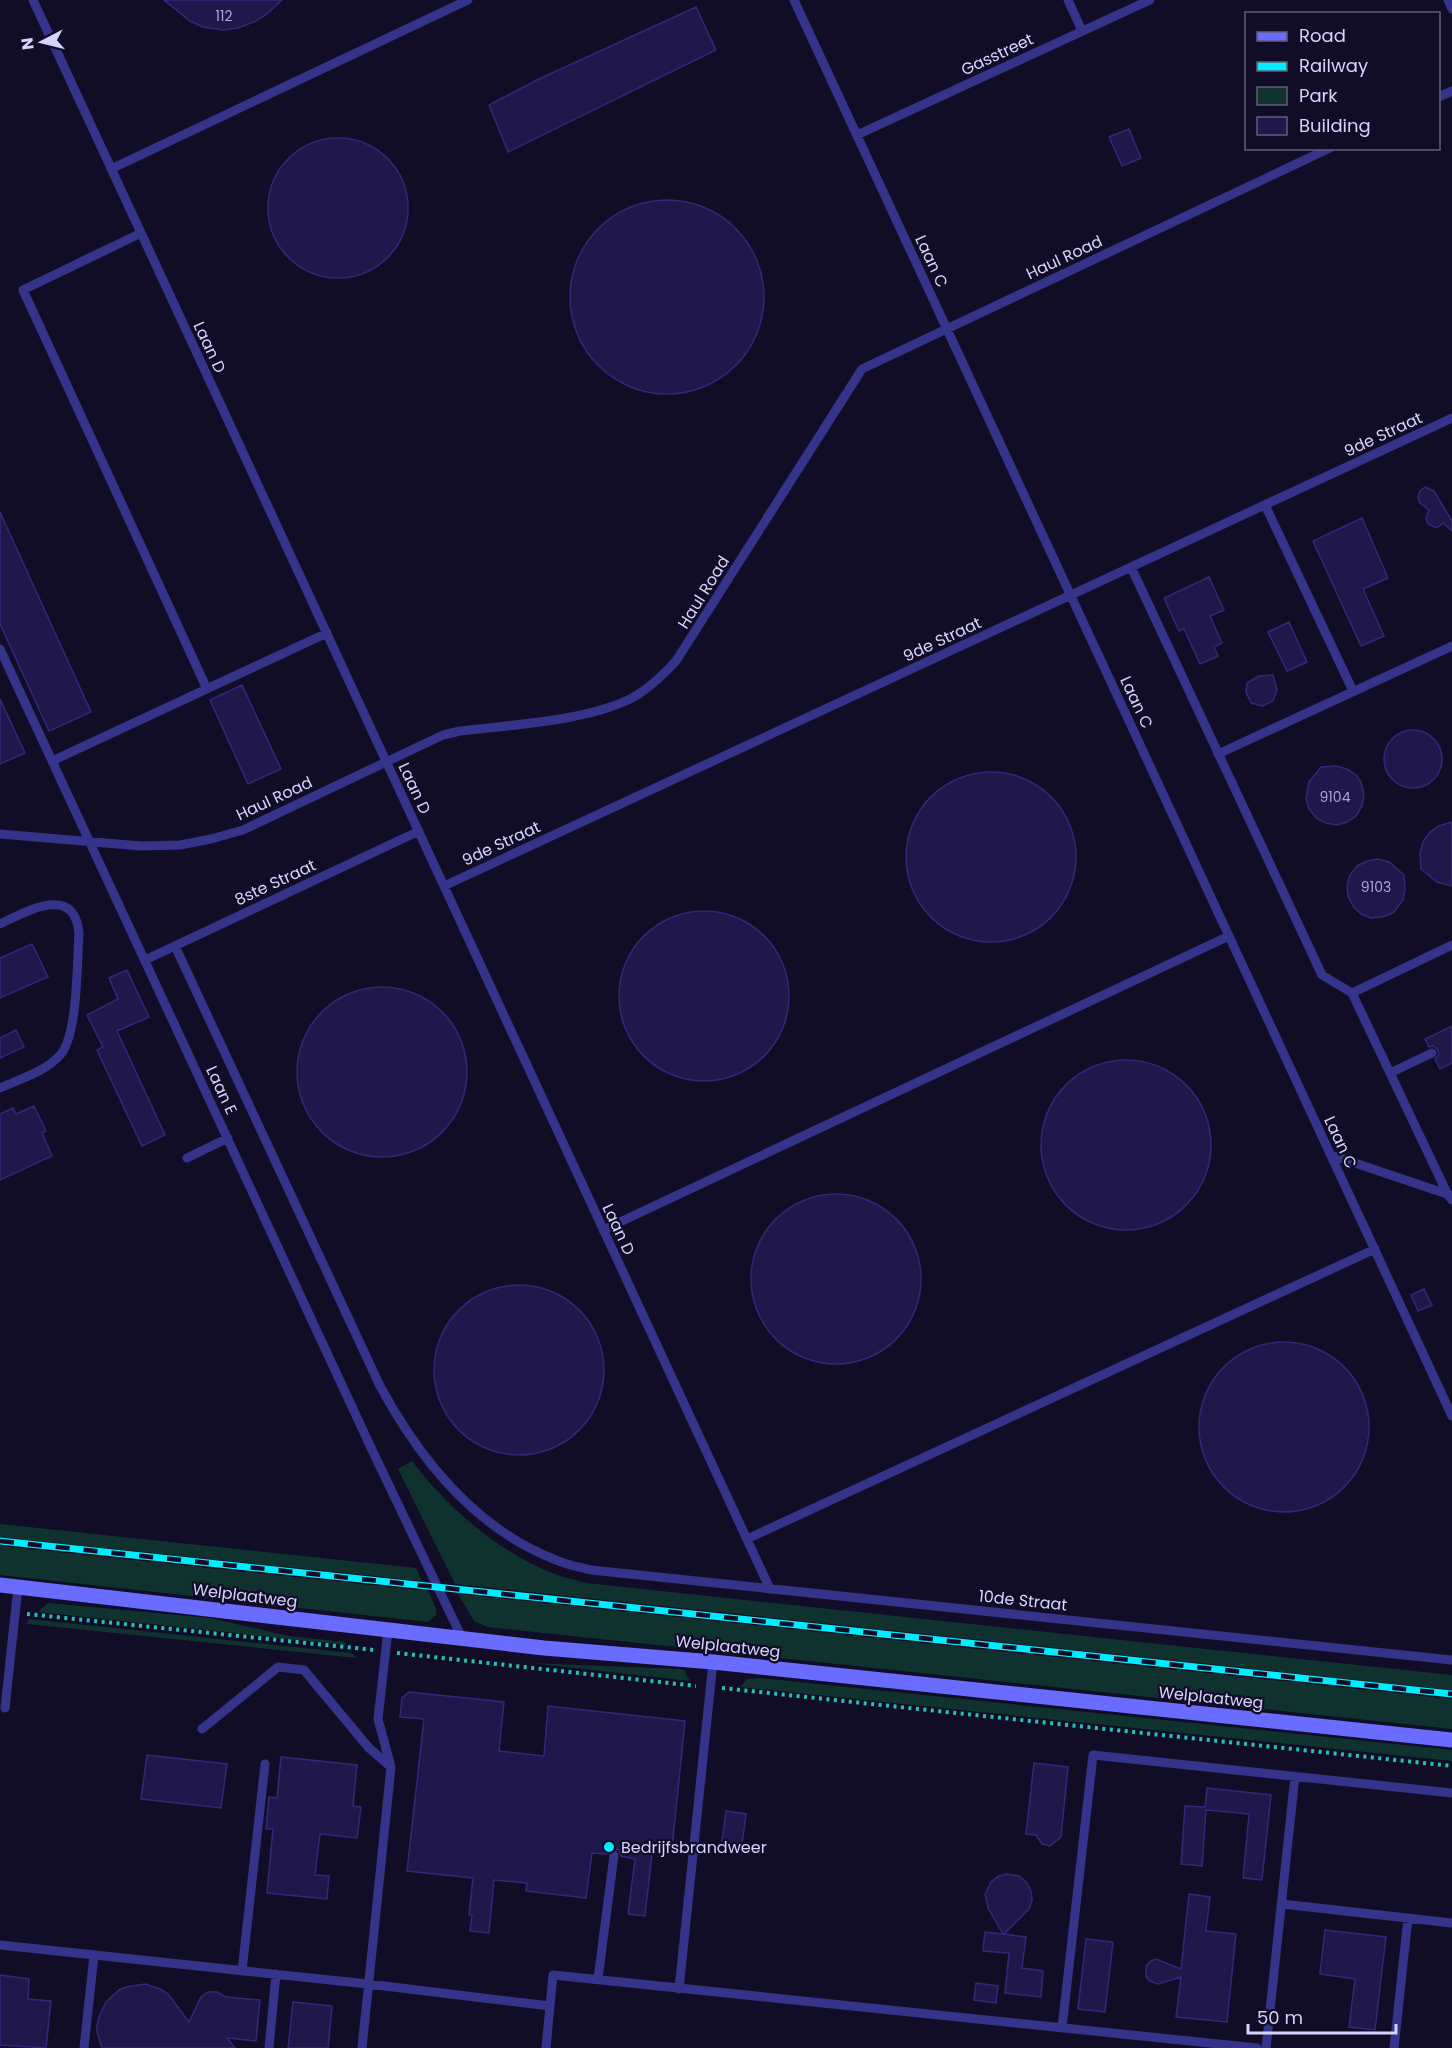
<svg xmlns="http://www.w3.org/2000/svg" width="1452" height="2048" font-family="Poppins,sans-serif">
<style>
.green{fill:#0f322f}
.building{fill:#20174a;stroke:#352778;stroke-width:1.5}
.lines{fill:none;stroke-linecap:round;stroke-linejoin:round}
.path{stroke:#24c2b3;stroke-width:4;stroke-dasharray:3 4.5;stroke-linecap:butt}
.lane{stroke:#34348a;stroke-width:9}
.secondary{stroke:#6a6bff;stroke-width:15}
.rail-casing{stroke:#00edfe;stroke-width:7}
.rail{stroke:#110d27;stroke-width:4.5;stroke-dasharray:14;stroke-linecap:butt}
.poi-dot{fill:#00edfe;stroke:#110d27;stroke-width:2}
.labels{text-anchor:middle;stroke-width:4.5;stroke-linejoin:round;paint-order:stroke}
.number-label{font-size:14px;fill:#a9a4d2}
.street-label{font-size:16px;fill:#d7d3ff;stroke:#110d27}
.poi-label{font-size:16px;fill:#d7d3ff;stroke:#110d27;text-anchor:start}
</style>
<rect width="100%" height="100%" fill="#110d27"/>
<path class="green" d="M412,1461C449,1509 498,1552 555,1574C565,1578 576,1580 586,1583L1452,1675V1690L455,1584L398,1469Z
M0,1524L416,1568L422,1581L0,1537Z
M0,1546L428,1591L436,1608V1615L428,1622L0,1575Z
M458,1594L1452,1699V1729L487,1627L474,1621Z
M48,1603L210,1618L289,1636L345,1642L346,1645L38,1612Z
M29,1619L351,1653L357,1658L27,1624Z
M530,1663L680,1669L684,1670L690,1681Z
M760,1678L1452,1750V1761L740,1687L747,1679Z"/>
<path class="building" d="M164,0H282L268,13L256,21L238,28L223,30L203,27L190,21Z
M696,7L716,50L508,152L489,105L539,79Z
M1129,129L1141,158L1122,166L1109,137Z
M268 208a70 70 0 1 1 140 0a70 70 0 1 1-140 0Z
M570 297a97 97 0 1 1 194 0a97 97 0 1 1-194 0Z
M1425,487L1434,491L1452,521V531L1443,523L1437,528L1428,524L1426,518L1429,510L1420,503L1418,497L1420,491Z
M0,512L91,712L49,731L0,624Z
M1362,518L1388,578L1363,589L1384,636L1361,646L1313,541Z
M1209,577L1224,610L1210,616L1222,643L1214,647L1218,656L1200,664L1184,629L1179,631L1164,598Z
M1289,622L1307,662L1287,671L1268,632Z
M1273,675L1277,690L1273,701L1263,706L1251,703L1246,692L1247,683L1259,676Z
M242,685L281,769L248,784L210,700Z
M0,699L25,753L0,764Z
M1384 759a29 29 0 1 1 58 0a29 29 0 1 1-58 0Z
M1336,766L1347,769L1356,775L1361,782L1364,795L1362,806L1356,816L1347,822L1337,825L1326,823L1316,818L1309,809L1306,799L1309,782L1321,767Z
M906 857a85 85 0 1 1 170 0a85 85 0 1 1-170 0Z
M1452,822V886L1437,882L1421,869L1420,853L1423,842L1430,832L1439,826Z
M1378,859L1389,862L1404,875L1405,889L1403,900L1393,913L1382,917L1371,918L1361,914L1353,906L1348,896L1347,885L1350,875L1357,866L1367,861Z
M619 996a85 85 0 1 1 170 0a85 85 0 1 1-170 0Z
M32,944L48,977L0,998V958Z
M127,970L149,1017L117,1031L165,1135L142,1146L97,1050L103,1047L87,1015L118,999L109,978Z
M297 1072a85 85 0 1 1 170 0a85 85 0 1 1-170 0Z
M1452,1026V1063L1440,1069L1435,1059L1439,1054L1438,1050L1433,1046L1429,1047L1425,1039Z
M16,1030L24,1047L0,1058V1038Z
M1041 1145a85 85 0 1 1 170 0a85 85 0 1 1-170 0Z
M34,1106L46,1131L42,1133L52,1156L0,1180V1114L13,1108L16,1114Z
M751 1279a85 85 0 1 1 170 0a85 85 0 1 1-170 0Z
M434 1370a85 85 0 1 1 170 0a85 85 0 1 1-170 0Z
M1424,1289L1432,1305L1418,1311L1411,1295Z
M1199 1427a85 85 0 1 1 170 0a85 85 0 1 1-170 0Z
M409,1692L504,1702L499,1751L544,1756L548,1706L685,1721L672,1848L653,1845L645,1916L628,1914L635,1859L621,1856L619,1850L614,1848L609,1850L607,1854L592,1853L586,1898L526,1891L527,1883L494,1880L489,1933L470,1931L472,1915H469L473,1878L407,1871L424,1719L400,1717L402,1698Z
M147,1755L227,1764L221,1808L141,1799Z
M281,1757L357,1765L353,1806L361,1807L357,1838L320,1834L315,1875L329,1876L327,1899L267,1893L273,1829H266L269,1797L277,1798Z
M1034,1763L1068,1767L1061,1837L1050,1846L1042,1844L1036,1835L1026,1834Z
M1207,1788L1271,1795L1262,1880L1243,1878L1249,1814L1206,1810L1202,1866L1181,1864L1185,1806L1205,1807Z
M726,1811L746,1814L742,1844L722,1841Z
M1006,1874L1019,1876L1027,1883L1031,1891L1032,1900L1029,1909L1004,1934L1026,1937L1022,1968L1043,1971L1041,1997L1005,1993L1009,1953L983,1951L985,1932L1003,1934L988,1908L985,1894L991,1882L997,1877Z
M1189,1894L1210,1897L1206,1931L1236,1934L1227,2022L1176,2017L1181,1977L1158,1984L1150,1981L1146,1977V1966L1151,1961L1156,1959L1181,1969Z
M1325,1930L1386,1937L1375,2030L1349,2027L1355,1979L1320,1974Z
M1086,1939L1113,1942L1105,2012L1078,2009Z
M0,1975L29,1979L28,1999L51,2001L46,2048L0,2045Z
M976,1983L998,1986L996,2003L974,2000Z
M145,1984L160,1989L168,1994L189,2022L201,1997L208,1992H217L226,1997L260,2000L256,2041L227,2038L235,2048H102L97,2032V2025L99,2017L106,2002L119,1990L126,1987Z
M293,2002L332,2006L328,2048H288Z"/>
<g class="lines">
<path class="path" d="M27,1614L374,1650
M397,1653L696,1686
M722,1688L1452,1766"/>
<path class="lane" d="M33,0L770,1589
M794,0L1452,1416
M1068,0L1082,31
M1448,0L1452,9
M1438,97L1452,91
M857,135L1150,0
M111,169L468,0
M141,233L23,290L207,689
M1265,505L1353,691
M1131,567L1322,975L1352,993L1448,1195L1452,1200
M0,649L373,1452L462,1638
M1218,754L1452,646
M52,761L327,633
M0,834L141,846L180,845L211,839L243,830L443,735L460,731C511,725 585,721 630,699C648,690 663,675 676,661L862,369L1330,148
M444,886L1452,418
M0,924C26,912 74,883 79,933C77,961 78,1033 61,1054C47,1071 20,1079 0,1088
M175,946L380,1386C420,1460 475,1529 556,1560C567,1565 579,1567 591,1570L1452,1660
M145,960L419,831
M1352,993L1452,945
M1390,1073L1432,1053
M1331,1155L1450,1195
M187,1158L228,1138
M603,1230L1229,936
M747,1539L1375,1249
M5,1708L18,1587
M202,1729L278,1667L304,1670L369,1748L391,1767
M1282,1904L1452,1923
M0,1945L368,1984L550,2006L553,1975L1257,2048
M242,1971L265,1764
M598,1979L614,1855
M679,1989L713,1662
M1062,2028L1093,1755L1452,1793
M84,2048L94,1955
M269,2048L276,1974
M362,2048L391,1767L378,1719L388,1630
M546,2048L550,2006
M1266,2048L1295,1776
M1394,2048L1408,1918"/>
<path class="secondary" d="M0,1585L544,1648L713,1662L1452,1740"/>
<defs>
<path id="rail" d="M0,1541L1452,1694"/>
</defs>
<use href="#rail" class="rail-casing"/>
<use href="#rail" class="rail"/>
</g>
<circle class="poi-dot" cx="609" cy="1847" r="6"/>
<g class="labels">
<g class="number-label">
<text x="224" y="21">112</text>
<text x="1335" y="802">9104</text>
<text x="1376" y="892">9103</text>
</g>
<g class="street-label">
<text transform="translate(997 54) rotate(-25)" y="6">Gasstreet</text>
<text transform="translate(1064 257) rotate(-25)" y="6">Haul Road</text>
<text transform="translate(932 261) rotate(65)" y="6">Laan C</text>
<text transform="translate(210 347) rotate(65)" y="6">Laan D</text>
<text transform="translate(1383 434) rotate(-25)" y="6">9de Straat</text>
<text transform="translate(703 592) rotate(-58)" y="6">Haul Road</text>
<text transform="translate(942 639) rotate(-25)" y="6">9de Straat</text>
<text transform="translate(1137 702) rotate(65)" y="6">Laan C</text>
<text transform="translate(415 788) rotate(65)" y="6">Laan D</text>
<text transform="translate(274 798) rotate(-25)" y="6">Haul Road</text>
<text transform="translate(501 843) rotate(-25)" y="6">9de Straat</text>
<text transform="translate(275 882) rotate(-25)" y="6">8ste Straat</text>
<text transform="translate(222 1090) rotate(65)" y="6">Laan E</text>
<text transform="translate(1341 1142) rotate(65)" y="6">Laan C</text>
<text transform="translate(619 1229) rotate(65)" y="6">Laan D</text>
<text transform="translate(245 1595) rotate(7)" y="6">Welplaatweg</text>
<text transform="translate(1023 1600) rotate(6)" y="6">10de Straat</text>
<text transform="translate(728 1646) rotate(6)" y="6">Welplaatweg</text>
<text transform="translate(1211 1697) rotate(6)" y="6">Welplaatweg</text>
</g>
<g class="poi-label">
<text x="621" y="1853">Bedrijfsbrandweer</text>
</g>
</g>
<rect x="1245" y="12" width="195" height="138" fill="#110d27" stroke="#605c7d" stroke-width="1.5"/>
<rect x="1257" y="32" width="30" height="9" fill="#6a6bff" stroke="#605c7d" stroke-width="1.5"/>
<text x="1299" y="42" font-size="18" fill="#d7d3ff">Road</text>
<rect x="1257" y="62" width="30" height="9" fill="#00edfe" stroke="#605c7d" stroke-width="1.5"/>
<text x="1299" y="72" font-size="18" fill="#d7d3ff">Railway</text>
<rect x="1257" y="87" width="30" height="18" fill="#0f322f" stroke="#605c7d" stroke-width="1.5"/>
<text x="1299" y="102" font-size="18" fill="#d7d3ff">Park</text>
<rect x="1257" y="117" width="30" height="18" fill="#20174a" stroke="#605c7d" stroke-width="1.5"/>
<text x="1299" y="132" font-size="18" fill="#d7d3ff">Building</text>
<g transform="translate(42 42) rotate(263)" stroke="#110d27" stroke-width="4.5" paint-order="stroke">
<path d="M0-4.5L10 22L0 15L-10 22Z" fill="#d7d3ff"/>
<text y="-9" font-size="16" font-weight="bold" text-anchor="middle" fill="#d7d3ff">N</text>
</g>
<path d="M1248 2024v9h148v-9" fill="none" stroke="#d7d3ff" stroke-width="3"/>
<text x="1257" y="2024" font-size="18" fill="#d7d3ff" stroke="#110d27" stroke-width="4.5" paint-order="stroke">50 m</text>
</svg>
